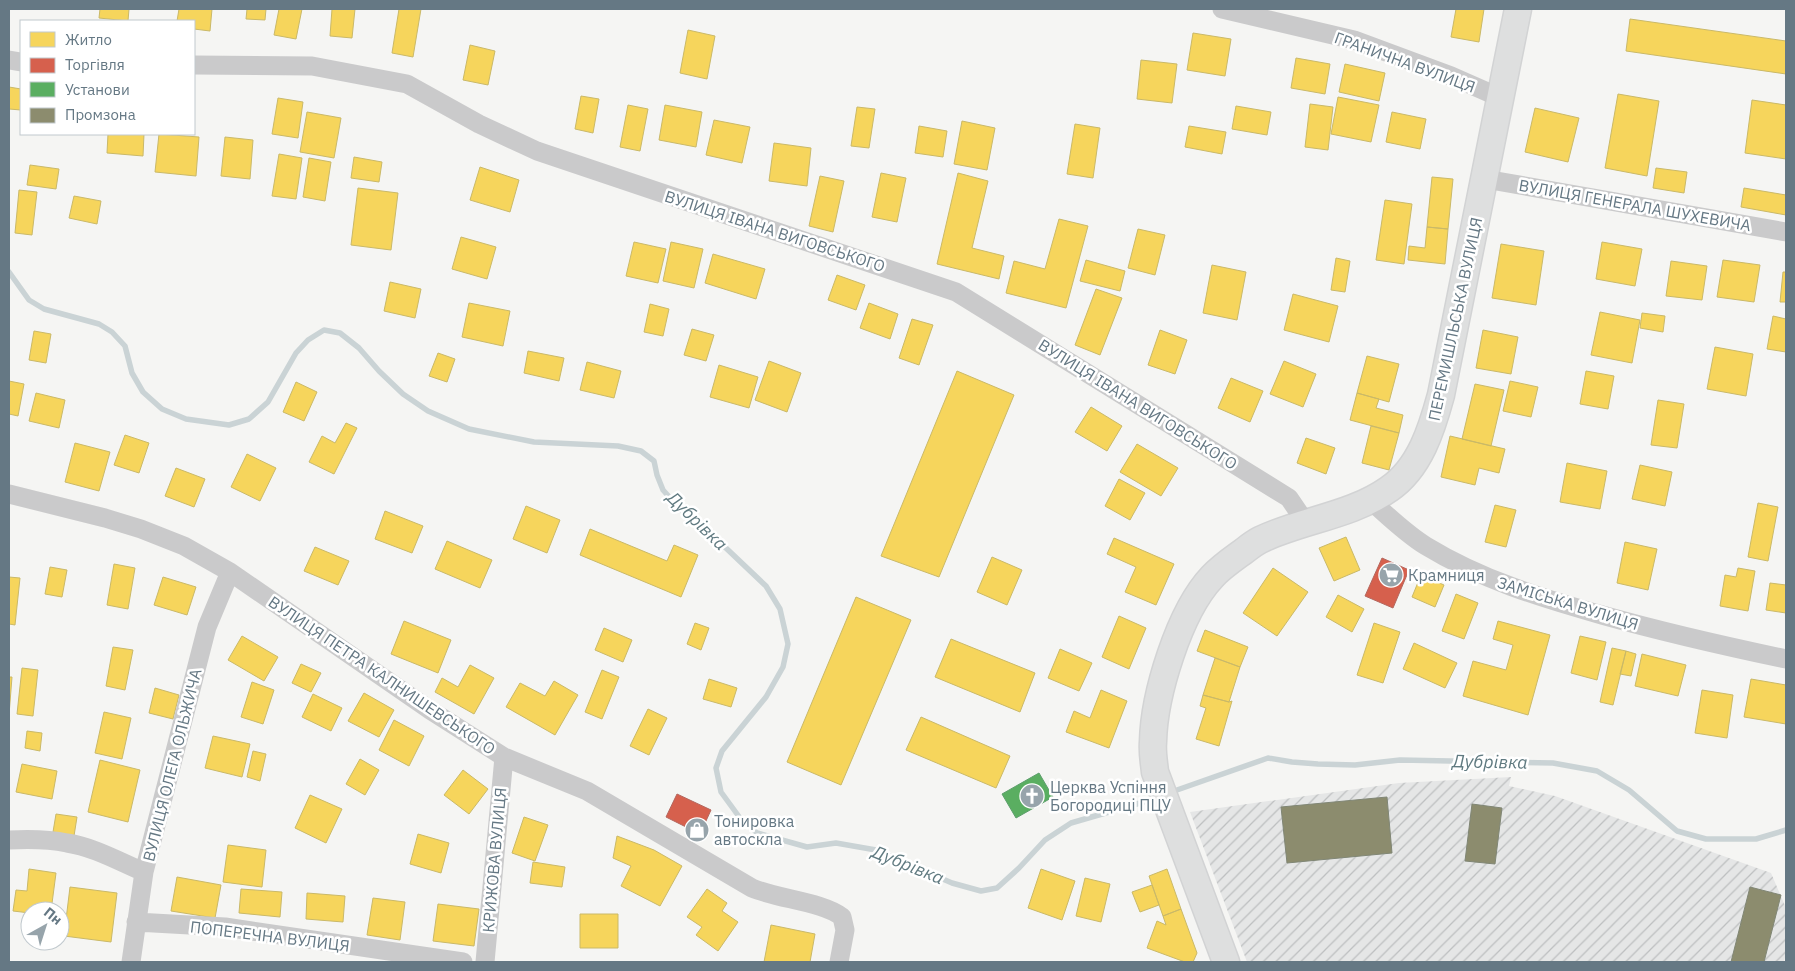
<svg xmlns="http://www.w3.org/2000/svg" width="1795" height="971" font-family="'IBM Plex Sans',sans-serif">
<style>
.industrial{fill:url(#industrial-furrows)}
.homes{fill:#f6d55c;stroke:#cab968}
.shops{fill:#d6604d;stroke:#b4675e}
.public{fill:#5aae61;stroke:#5d9e6c}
.industry{fill:#8c8c6e;stroke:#808675}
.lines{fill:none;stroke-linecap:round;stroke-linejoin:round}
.stream{stroke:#cad3d5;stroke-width:5.5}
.secondary-casing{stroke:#d2d3d4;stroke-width:29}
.minor{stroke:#cacacb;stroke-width:19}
.secondary{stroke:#dedfdf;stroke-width:26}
.labels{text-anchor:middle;stroke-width:5;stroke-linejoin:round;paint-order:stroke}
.street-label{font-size:16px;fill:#657884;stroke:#fff}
.poi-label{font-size:16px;fill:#657884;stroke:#fff;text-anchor:start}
.water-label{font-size:18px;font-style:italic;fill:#607a80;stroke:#fff}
</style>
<defs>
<pattern id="industrial-furrows" width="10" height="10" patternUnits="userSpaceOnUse" patternTransform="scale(1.25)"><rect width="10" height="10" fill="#e5e6e6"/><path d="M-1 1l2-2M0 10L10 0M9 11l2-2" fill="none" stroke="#bdbfc0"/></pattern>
</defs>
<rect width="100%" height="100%" fill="#f5f5f3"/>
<path class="industrial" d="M1511,777L1509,786L1555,796L1771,873L1786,908V953L1784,962H1247L1190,812L1399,783Z"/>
<path class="homes" d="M100,9H129L128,21L99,18Z
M179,9H212L210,31L194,29V21H177Z
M247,9H266L265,20L246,19Z
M279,9H302L296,39L274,35Z
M332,9H355L352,38L330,36Z
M399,9H421L413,57L392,53Z
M1456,9H1484L1479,42L1451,37Z
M1630,19L1786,41V74L1626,51Z
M688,30L715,36L707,79L680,73Z
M1193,33L1231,39L1225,76L1187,70Z
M470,45L495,51L488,85L463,80Z
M1296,58L1330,64L1325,94L1291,88Z
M1141,60L1177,64L1172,103L1137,99Z
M1345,64L1385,73L1379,101L1339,92Z
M9,87L21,89V110L9,109Z
M1618,94L1659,101L1647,176L1605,168Z
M581,96L599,99L593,133L575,129Z
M1338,97L1379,105L1371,142L1331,134Z
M278,98L303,102L298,138L272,134Z
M1752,100L1786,105V159L1745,153Z
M1310,104L1333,107L1328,150L1305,147Z
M628,105L648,109L640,151L620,147Z
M665,105L702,112L696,147L659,140Z
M1236,106L1271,112L1267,135L1232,129Z
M857,107L875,109L869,148L851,146Z
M1535,108L1579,118L1568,162L1525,152Z
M307,112L341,118L334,158L300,152Z
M1392,112L1426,119L1420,149L1386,142Z
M714,120L750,127L742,163L706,155Z
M962,121L995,128L987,170L954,164Z
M1075,124L1100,128L1093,178L1067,174Z
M919,126L947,131L943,157L915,153Z
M1189,126L1226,132L1222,154L1185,147Z
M108,134H144L143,156L107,153Z
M159,134L199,137L196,176L155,172Z
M225,137L253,140L250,179L221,176Z
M774,143L811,148L807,186L769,181Z
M279,154L302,158L296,199L272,196Z
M354,157L382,162L379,182L351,178Z
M309,158L331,162L325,201L303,197Z
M30,165L59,169L56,189L27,185Z
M480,167L519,180L510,212L470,200Z
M1656,168L1687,172L1684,193L1653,188Z
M881,173L906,178L897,222L872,217Z
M958,173L988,181L972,248L1004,256L999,279L937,264Z
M820,176L844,181L833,232L809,226Z
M1432,177L1453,179L1448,229L1427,227Z
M358,188L398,193L391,250L351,245Z
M1744,188L1786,195V215L1741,207Z
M19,190L37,192L32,235L15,233Z
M74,196L101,201L97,224L69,218Z
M1385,200L1412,204L1404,264L1376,260Z
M1059,219L1088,226L1066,308L1006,293L1014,261L1045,269Z
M1427,227L1448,229L1445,264L1408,260L1409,246L1425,248Z
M1138,229L1165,235L1155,275L1128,268Z
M461,237L496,247L487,279L452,269Z
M634,242L666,249L658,283L626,276Z
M671,242L703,249L694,288L663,281Z
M1602,242L1642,249L1635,286L1596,279Z
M1501,244L1544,251L1536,305L1492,298Z
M713,254L765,269L756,299L705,283Z
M1336,258L1350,261L1345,292L1331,290Z
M1086,260L1125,271L1120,291L1080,281Z
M1723,260L1760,265L1754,302L1717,297Z
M1671,261L1707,266L1702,300L1666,296Z
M1212,265L1246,272L1237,320L1203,313Z
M1783,272H1786V302H1780Z
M837,275L865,285L856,310L828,300Z
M390,282L421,289L415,318L384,311Z
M1096,289L1122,298L1100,355L1075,345Z
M1293,294L1338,306L1329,342L1284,330Z
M469,303L510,311L503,346L462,337Z
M869,303L898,314L890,339L860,328Z
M650,304L669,309L663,336L644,332Z
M1600,312L1640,320L1632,363L1591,355Z
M1642,313L1665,316L1663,332L1640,328Z
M1773,316L1786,319V352L1767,349Z
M912,319L933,325L919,365L899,358Z
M692,329L714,335L706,361L684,355Z
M1160,330L1187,340L1175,374L1148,365Z
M1483,330L1518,337L1511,374L1476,368Z
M34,331L51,334L46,363L29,360Z
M1715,347L1753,354L1746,396L1707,389Z
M528,351L564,358L559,381L524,373Z
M438,353L455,359L447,382L429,376Z
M1367,356L1399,364L1389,402L1357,393Z
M769,361L801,373L787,412L755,400Z
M1284,361L1316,374L1303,407L1270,394Z
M587,362L621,371L614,398L580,390Z
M719,365L758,377L749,408L710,397Z
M957,371L1014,395L939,577L881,556Z
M1586,371L1614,376L1608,409L1580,404Z
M1231,378L1263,391L1250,422L1218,408Z
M9,381L24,384L18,416L9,414Z
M1510,381L1538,387L1531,417L1503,411Z
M296,382L317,392L304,421L283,412Z
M1475,384L1504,390L1491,446L1462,439Z
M36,393L65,400L59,428L29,421Z
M1357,393L1379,399L1376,408L1403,415L1399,433L1350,420Z
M1658,400L1684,404L1677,448L1651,445Z
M1091,407L1122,426L1107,451L1075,432Z
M346,423L357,428L334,474L309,462L322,436L335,443Z
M1371,426L1399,433L1389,470L1362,463Z
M125,435L149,443L139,473L114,465Z
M1450,436L1505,449L1499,473L1479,468L1475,485L1441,477Z
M1306,438L1335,448L1326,474L1297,463Z
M75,443L110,452L99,491L65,482Z
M1137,444L1178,468L1161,496L1120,472Z
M247,454L276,468L260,501L231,487Z
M1567,463L1607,471L1600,509L1560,502Z
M1640,465L1672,472L1665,506L1632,499Z
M176,468L205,479L194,507L165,496Z
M1119,479L1145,493L1130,520L1105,506Z
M1758,503L1778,507L1768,561L1748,557Z
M1495,505L1516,510L1506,547L1485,542Z
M526,506L560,520L547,553L513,539Z
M385,511L423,526L412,553L375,539Z
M590,529L667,561L674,545L698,555L681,597L580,555Z
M1346,537L1360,570L1334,581L1319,548Z
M1114,538L1174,564L1156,605L1125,592L1136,567L1107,554Z
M447,541L492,560L480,588L435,569Z
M1625,542L1657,549L1648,590L1617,583Z
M315,547L349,561L338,585L304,571Z
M992,557L1022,570L1007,605L977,592Z
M114,564L135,568L128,609L107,605Z
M50,567L67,570L62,597L45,594Z
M1273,568L1308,592L1277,636L1243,613Z
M1738,568L1755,571L1748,611L1720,606L1725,575L1736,577Z
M1421,575L1444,585L1435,607L1412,597Z
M9,577L20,578L15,625L9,624Z
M163,577L196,587L187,615L154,605Z
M1770,583L1786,585V613L1766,610Z
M1456,594L1478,603L1464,639L1442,631Z
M1338,595L1364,609L1352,632L1326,617Z
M856,597L911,620L841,785L787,762Z
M1119,616L1146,628L1129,669L1102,657Z
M404,621L451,640L438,673L391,654Z
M1498,621L1550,635L1528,715L1463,696L1473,661L1506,670L1513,645L1493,639Z
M695,623L709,628L701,650L687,644Z
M1374,623L1400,632L1383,683L1357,675Z
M604,628L632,640L623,662L595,650Z
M1205,630L1248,647L1240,667L1197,651Z
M242,636L278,657L264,681L228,660Z
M1580,636L1606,642L1597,680L1571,673Z
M951,639L1035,673L1020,712L935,677Z
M1414,643L1457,663L1445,688L1403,669Z
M113,647L133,650L125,690L106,686Z
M1612,648L1626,651L1613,705L1600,702Z
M1060,649L1092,663L1079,691L1048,678Z
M1626,651L1636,654L1631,676L1620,674Z
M1642,654L1686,665L1678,696L1635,686Z
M1215,658L1240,667L1229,702L1203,695Z
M301,664L321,673L311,692L292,683Z
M470,665L494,678L474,714L435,692L442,678L458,687Z
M22,668L38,670L33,716L17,714Z
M602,670L619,677L602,719L585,712Z
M9,677H12L9,715Z
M709,679L737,688L731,707L703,699Z
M1751,679L1786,685V724L1744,717Z
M554,681L578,695L555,735L506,707L520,683L545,696Z
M252,682L274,690L263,724L241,717Z
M155,688L179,695L173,719L149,713Z
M1101,690L1127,701L1109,748L1066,732L1074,711L1090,718Z
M1702,690L1733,695L1727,738L1695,733Z
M364,693L394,710L379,737L348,721Z
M313,694L342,708L331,731L302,717Z
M1203,695L1229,702L1232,701L1219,746L1196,739L1206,708L1200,706Z
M648,709L667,718L649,755L630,746Z
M104,712L131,718L122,759L95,753Z
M921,717L1010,756L996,788L906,750Z
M394,720L424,736L409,766L379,750Z
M27,731L42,733L40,751L25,748Z
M213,736L250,744L242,777L205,768Z
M253,751L266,754L260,781L247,777Z
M360,759L379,770L365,795L346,784Z
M100,760L140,770L128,822L88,812Z
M22,764L57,771L52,799L16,792Z
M463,770L488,789L469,814L444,795Z
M310,795L342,809L326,843L295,828Z
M56,814L77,817L74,836L53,832Z
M524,817L548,825L535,861L512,853Z
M418,834L449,843L441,873L410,864Z
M617,836L654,850L682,866L660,906L621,886L631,866L613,858Z
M228,845L266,850L262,887L223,882Z
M533,862L565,867L562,887L530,883Z
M29,869L56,873L51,911H30V913L13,911L16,890L27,891Z
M1041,869L1075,881L1062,920L1028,908Z
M1167,869L1181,909L1163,916L1149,876Z
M177,877L221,885L215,918L171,911Z
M1085,878L1110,884L1101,922L1076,916Z
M1152,885L1159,905L1140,912L1132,892Z
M70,887L117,893L111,942L64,936Z
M241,889L282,892L280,917L239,913Z
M707,889L727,903L722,911L738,922L718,951L696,935L702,927L687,917Z
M307,893L345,896L343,922L306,919Z
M373,898L405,902L400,940L367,935Z
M438,904L479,909L474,946L433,941Z
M1181,909L1197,953L1193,962H1185L1147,948L1157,921L1166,925L1163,916Z
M580,914H618V948H580Z
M771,925L815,934L810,962H764Z"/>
<path class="shops" d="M1382,558L1409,570L1393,608L1365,596Z
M677,794L711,810L700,834L666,817Z"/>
<path class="public" d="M1039,773L1053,797L1016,818L1002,794Z"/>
<path class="industry" d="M1387,797L1392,853L1287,863L1281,807Z
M1472,804L1502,808L1495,864L1465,861Z
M1750,887L1781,895L1764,962H1731Z"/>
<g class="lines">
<path class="stream" d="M9,272L29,300L44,309L99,324L112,332L125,346L132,373L143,392L162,409L186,419L229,425L249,419L268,402L296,353L308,340L324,330L340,333L359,348L379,371L403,394L428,411L469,429L534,442L618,446L641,451L654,461L657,475L663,490L681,510L708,531L766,586L780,609L788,644L783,667L766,697L722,751L716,768L721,792L740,818L757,833L807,847L836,843L876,850L952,883L981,891L997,888L1019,868L1045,840L1071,823L1147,801
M1177,790L1268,758L1292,762L1318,764L1355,765L1400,760L1553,763L1597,771L1629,790L1677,831L1706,839H1756L1786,830"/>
<defs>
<path id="secondary" d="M1226,962L1155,772C1154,762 1152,752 1153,742C1154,695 1179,612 1212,577C1221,567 1233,559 1244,551C1249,547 1254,543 1260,540C1301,520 1351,516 1389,489C1420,468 1432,428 1441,395L1518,9"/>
</defs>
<use href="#secondary" class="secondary-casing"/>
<path class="minor" d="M1222,9L1354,40L1451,76L1501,98
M9,60L21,62
M194,65L312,66L407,84L479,124L537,151L956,292L1289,498L1306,523
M1485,179L1786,232
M9,494L105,518L141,529L184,546L230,572L430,710L504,757L587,791L752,888C778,899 823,902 842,917L845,930L839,962
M1370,500C1388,516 1405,533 1426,546C1480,579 1541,598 1602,615C1663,632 1724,646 1786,659
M9,840C28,839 48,839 67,843C94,847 120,862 144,872
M136,922L225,927L463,962
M131,962L144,872L207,627L230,572
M485,962L504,757"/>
<use href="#secondary" class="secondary"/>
</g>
<defs>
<symbol id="supermarket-disc" viewBox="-11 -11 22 22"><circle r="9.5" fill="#97a4ab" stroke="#fff"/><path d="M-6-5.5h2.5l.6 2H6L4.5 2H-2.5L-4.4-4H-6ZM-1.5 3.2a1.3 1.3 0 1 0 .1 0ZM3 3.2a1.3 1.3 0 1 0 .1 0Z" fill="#fff"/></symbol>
<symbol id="church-disc" viewBox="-11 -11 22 22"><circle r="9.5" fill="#97a4ab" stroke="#fff"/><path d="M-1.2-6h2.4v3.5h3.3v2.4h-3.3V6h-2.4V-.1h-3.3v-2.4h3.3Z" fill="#fff"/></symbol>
<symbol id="shop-disc" viewBox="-11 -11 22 22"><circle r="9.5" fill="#97a4ab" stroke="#fff"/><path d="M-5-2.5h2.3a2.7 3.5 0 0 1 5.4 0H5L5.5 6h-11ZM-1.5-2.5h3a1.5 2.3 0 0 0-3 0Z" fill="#fff"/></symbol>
</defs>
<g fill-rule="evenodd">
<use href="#supermarket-disc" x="1377" y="561" width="28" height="28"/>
<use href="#church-disc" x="1018" y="782" width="28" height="28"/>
<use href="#shop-disc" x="683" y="816" width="28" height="28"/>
</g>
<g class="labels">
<g class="street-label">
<text transform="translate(1405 62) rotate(20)" y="6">ГРАНИЧНА ВУЛИЦЯ</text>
<text transform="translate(1635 205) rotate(10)" y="6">ВУЛИЦЯ ГЕНЕРАЛА ШУХЕВИЧА</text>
<text transform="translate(775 231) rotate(18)" y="6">ВУЛИЦЯ ІВАНА ВИГОВСЬКОГО</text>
<text transform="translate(1455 319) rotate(-78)" y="6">ПЕРЕМИШЛЬСЬКА ВУЛИЦЯ</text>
<text transform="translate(1138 404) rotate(32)" y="6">ВУЛИЦЯ ІВАНА ВИГОВСЬКОГО</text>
<text transform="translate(1568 603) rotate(17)" y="6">ЗАМІСЬКА ВУЛИЦЯ</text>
<text transform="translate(382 675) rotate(34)" y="6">ВУЛИЦЯ ПЕТРА КАЛНИШЕВСЬКОГО</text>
<text transform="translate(172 765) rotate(-76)" y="6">ВУЛИЦЯ ОЛЕГА ОЛЬЖИЧА</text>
<text transform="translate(494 860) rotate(-85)" y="6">КРИЖОВА ВУЛИЦЯ</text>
<text transform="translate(270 936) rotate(7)" y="6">ПОПЕРЕЧНА ВУЛИЦЯ</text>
</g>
<g class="poi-label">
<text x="1408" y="581">Крамниця</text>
<text x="1050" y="793">Церква Успіння<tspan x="1050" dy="18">Богородиці ПЦУ</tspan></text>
<text x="714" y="827">Тонировка<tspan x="714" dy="18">автоскла</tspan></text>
</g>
<g class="water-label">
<text transform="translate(697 521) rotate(44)" y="6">Дубрівка</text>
<text transform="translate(1490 762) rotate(1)" y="6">Дубрівка</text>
<text transform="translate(908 865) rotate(22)" y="6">Дубрівка</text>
</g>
</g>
<rect width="1795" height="971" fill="none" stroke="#657884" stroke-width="20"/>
<rect x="20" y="20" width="175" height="115" fill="#ffffff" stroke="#c1c9ce"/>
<rect x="30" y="32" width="25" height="15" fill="#f6d55c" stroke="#c1c9ce"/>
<text x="65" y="45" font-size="15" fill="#657884">Житло</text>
<rect x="30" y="58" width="25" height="15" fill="#d6604d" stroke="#c1c9ce"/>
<text x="65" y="70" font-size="15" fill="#657884">Торгівля</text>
<rect x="30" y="82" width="25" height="15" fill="#5aae61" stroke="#c1c9ce"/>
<text x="65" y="95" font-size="15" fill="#657884">Установи</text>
<rect x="30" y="108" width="25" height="15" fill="#8c8c6e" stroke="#c1c9ce"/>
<text x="65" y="120" font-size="15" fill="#657884">Промзона</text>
<g transform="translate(45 926) rotate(39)"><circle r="24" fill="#ffffff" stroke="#c1c9ce"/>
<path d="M0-4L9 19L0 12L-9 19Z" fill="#97a4ab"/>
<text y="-8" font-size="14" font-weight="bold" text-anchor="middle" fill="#657884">Пн</text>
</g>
</svg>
